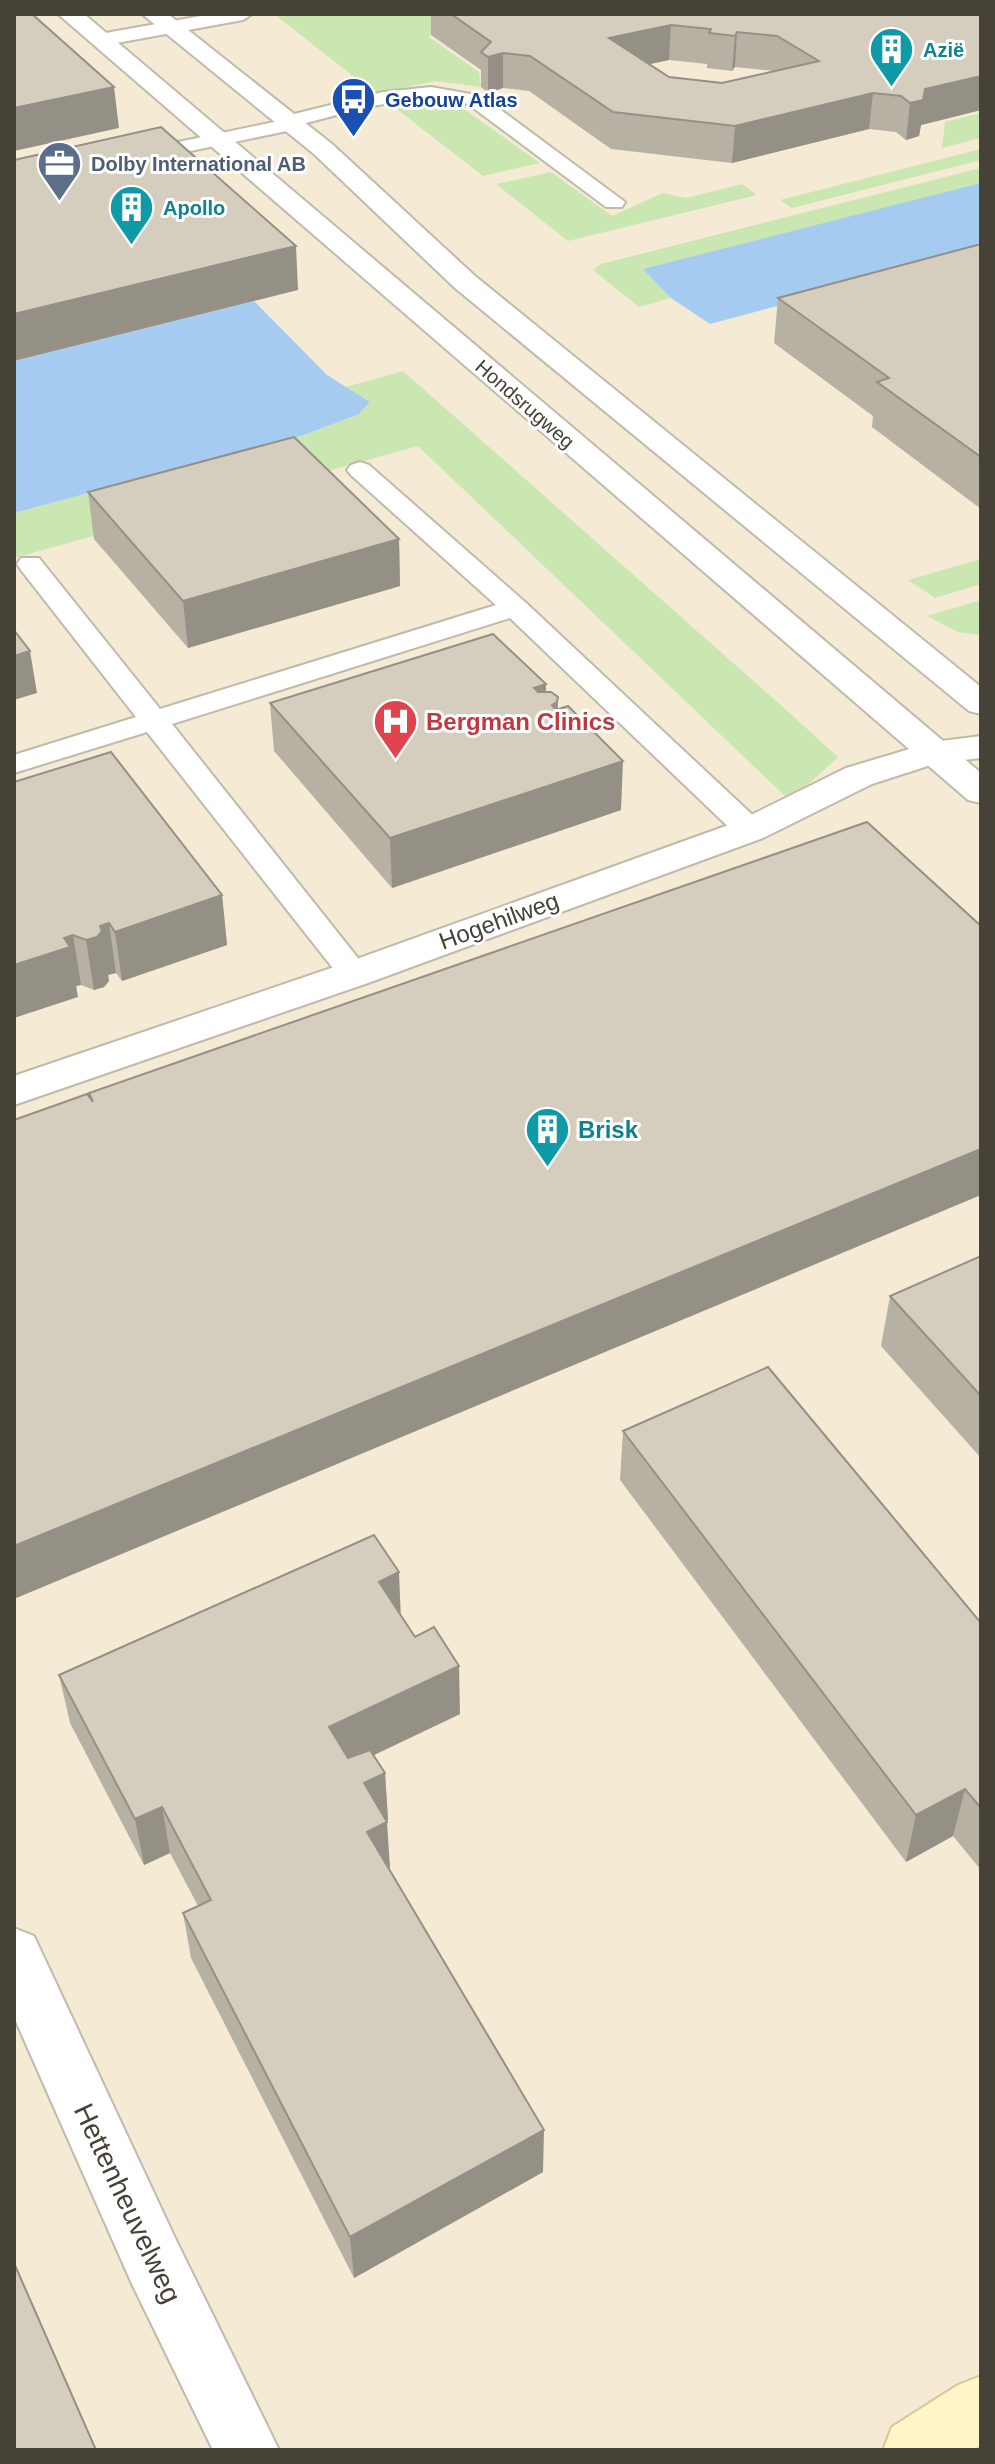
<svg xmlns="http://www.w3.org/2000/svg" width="995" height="2464" font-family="Helvetica,sans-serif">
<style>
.commercial{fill:#f5ead4}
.green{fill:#cae7b2}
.water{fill:#a6cbf0}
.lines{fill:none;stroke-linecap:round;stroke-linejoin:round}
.service-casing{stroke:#bfbaab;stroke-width:4}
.minor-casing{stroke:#bfbaab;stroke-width:4}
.tertiary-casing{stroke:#bfbaab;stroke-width:4}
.secondary-casing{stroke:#d3c999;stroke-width:4}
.service{fill:#fff;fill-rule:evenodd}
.minor{fill:#fff;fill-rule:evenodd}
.tertiary{fill:#fff;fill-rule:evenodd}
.secondary{fill:#fef6c8;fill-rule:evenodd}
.wall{fill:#b7b1a3;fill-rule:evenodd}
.shaded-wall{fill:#959085}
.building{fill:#d5cebe;stroke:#959085;stroke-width:2;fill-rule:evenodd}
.labels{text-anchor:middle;stroke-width:6;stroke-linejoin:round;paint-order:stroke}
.far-culture-label{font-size:20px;font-weight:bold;fill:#0d838f;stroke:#fff;text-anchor:start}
.far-transit-label{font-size:20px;font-weight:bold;fill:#164399;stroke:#fff;text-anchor:start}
.far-service-label{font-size:20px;font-weight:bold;fill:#4e5e75;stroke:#fff;text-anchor:start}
.far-street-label{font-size:20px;fill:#474237;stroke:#fff}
.health-label{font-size:24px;font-weight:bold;fill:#be3a42;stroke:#fff;text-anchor:start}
.street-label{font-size:24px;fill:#474237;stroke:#fff}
.culture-label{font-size:24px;font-weight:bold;fill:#0d838f;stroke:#fff;text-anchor:start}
.near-street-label{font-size:28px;fill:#474237;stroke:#fff}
</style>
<rect width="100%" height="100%" fill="#f4f1e8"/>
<path class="commercial" d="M14,14H981V2450H14Z"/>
<path class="green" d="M274,14H447L429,37L479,72L481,87L435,81L376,94Z
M426,99L454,102L540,163L483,176L394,107Z
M981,113V138L942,148L945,122Z
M981,149V160L792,208L780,200Z
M981,168V184L644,269L671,298L639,307L593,270L601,264Z
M551,172L612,216L663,193L686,198L742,184L757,195L568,241L496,184Z
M403,371L783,707L838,757L802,790L786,797L418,446L14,558V513L304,435L359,414L370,402L346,387Z
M981,559V584L935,598L908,580Z
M981,600V635L958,632L927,616Z"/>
<path class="water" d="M981,183V251L710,324L671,298L643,269Z
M254,301L327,375L370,402L359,414L304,435L14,513V361Z"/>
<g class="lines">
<defs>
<path id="service" d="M212,14H252L243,20L100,46L90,40L100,34Z
M431,87L482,96L625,202L622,207H606L468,104C413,90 356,111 302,124L292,130L137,162L127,156L130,152L279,121L282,117L383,92Z
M360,462L369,465L525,602L761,823L765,830L761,837L750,839L739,837L510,618L172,724L365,967L370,974L365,981L354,984L343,981L147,732L14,773V755L136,717L21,570L17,564L21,558H39L160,709L496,605L351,475L347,470L351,465Z"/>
<path id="minor" d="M981,736V758L937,763L872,784L763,838L368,983L14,1105V1076L340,965L737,822L846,768L933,742Z
M14,1928L34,1936L176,2240L279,2450H213L132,2284L14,2017Z"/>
<path id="tertiary" d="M58,14H84L981,773V803L968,800Z
M142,14H168L332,144L475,276L981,687V714L969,711L455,288L314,154Z"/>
<path id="secondary" d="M981,2376V2445L974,2450H883L892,2427L958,2385Z"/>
</defs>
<use href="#service" class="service-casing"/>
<use href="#minor" class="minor-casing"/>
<use href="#tertiary" class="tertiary-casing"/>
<use href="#secondary" class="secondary-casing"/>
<use href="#service" class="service"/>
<use href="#minor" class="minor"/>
<use href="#tertiary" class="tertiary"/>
<use href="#secondary" class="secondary"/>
</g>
<path class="wall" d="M431,14H981V110L921,125L919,136L906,140L896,132L869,129L732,163L611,149L529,91L503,88L488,93L481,87V70L431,35ZM669,60L707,64V68L732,71L735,67L774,71L722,83L669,77L649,64Z
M981,244V509L872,427L873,416L774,343L778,298Z
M88,492L399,539L400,586L188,648L94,539Z
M546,684V692L558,709L621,810L392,888L274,751L270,703Z
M14,782L222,895L227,945L122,981L116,973L108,975L109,981L104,987L94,990L81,985L76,986L78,997Z
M981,1256V1458L881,1346L890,1296Z
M623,1431L981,1623V1870L953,1836L906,1862L620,1480Z
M401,1616L460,1714L374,1755L385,1773L388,1820H386L389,1868L543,2172L354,2278L191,1958L183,1913L198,1906L170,1853L144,1865L70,1723L59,1675Z"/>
<path class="shaded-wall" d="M671,25L669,60L608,73L609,38Z
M737,32L735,67L732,71L735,36Z
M503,53V88L488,93V57Z
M981,76V110L921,125L919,136L906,140L910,103L925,89Z
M114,87L119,128L14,151V108Z
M873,93L869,129L732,163L735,126Z
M296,246L298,290L14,361V314Z
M399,539L400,586L188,648L183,601Z
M30,651L37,693L14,700V656Z
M546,684L545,733L534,688Z
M558,697L557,746L552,705Z
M623,761L621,810L392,888L390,838Z
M222,895L227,945L122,981L115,932Z
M109,923L116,973L108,975L109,981L104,987L94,990L86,940L100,926Z
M73,935L81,985L76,986L78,997L14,1018V965L64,938Z
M981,1149V1195L14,1599V1546Z
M399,1572L401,1621L379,1582Z
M459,1666L460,1714L334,1774L329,1727Z
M385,1773L388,1820L367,1829L364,1783Z
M965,1789L953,1836L906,1862L916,1815Z
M162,1807L170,1853L144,1865L135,1819Z
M387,1822L390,1868L370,1878L367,1832Z
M544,2130L543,2172L354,2278L350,2237Z"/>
<path class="building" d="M14,14H32L114,87L14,108Z
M451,14H981V76L925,89L923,100L910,103L901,96L873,93L735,126L613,112L530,56L503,53L488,57L481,52L491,42ZM671,25L711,29L709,33L735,36L737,32L777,36L819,61L722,83L669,77L609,38Z
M161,127L296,246L14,314V160Z
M981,244V457L877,382L889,378L778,298Z
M294,437L399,539L183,601L88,492Z
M14,630L30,651L14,656Z
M493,634L546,684L534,688L538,692H551L558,697L557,702L552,705L556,710L568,706L623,761L390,838L270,703Z
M111,752L222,895L115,932L109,923L100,926L102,931L97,937L86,940L73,935L64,938L70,947L14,965V782Z
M867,822L981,926V1149L14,1546V1120L87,1094L93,1102L89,1093Z
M981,1256V1396L890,1296Z
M768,1367L981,1623V1808L965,1789L916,1815L623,1431Z
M374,1535L399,1572L379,1582L415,1637L434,1627L459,1666L329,1727L348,1758L370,1750L385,1773L364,1783L387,1822L367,1832L544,2130L350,2237L183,1913L211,1900L162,1807L135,1819L59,1675Z
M14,2263L96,2450H14Z"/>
<defs>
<symbol id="building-pin" viewBox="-11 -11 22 30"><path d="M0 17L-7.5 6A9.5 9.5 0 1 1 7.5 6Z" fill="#0f9aa8" stroke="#fff"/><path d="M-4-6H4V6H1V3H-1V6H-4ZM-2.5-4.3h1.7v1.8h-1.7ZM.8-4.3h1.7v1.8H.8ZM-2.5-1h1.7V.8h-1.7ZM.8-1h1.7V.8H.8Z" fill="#fff"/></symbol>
<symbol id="bus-pin" viewBox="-11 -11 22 30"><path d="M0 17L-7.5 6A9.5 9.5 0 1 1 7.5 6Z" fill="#1a4fb4" stroke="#fff"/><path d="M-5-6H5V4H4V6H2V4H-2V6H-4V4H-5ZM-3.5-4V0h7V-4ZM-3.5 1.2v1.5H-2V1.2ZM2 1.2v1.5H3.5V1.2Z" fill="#fff"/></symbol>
<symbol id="office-pin" viewBox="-11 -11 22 30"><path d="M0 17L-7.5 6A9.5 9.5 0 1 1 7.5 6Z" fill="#5c6f8a" stroke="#fff"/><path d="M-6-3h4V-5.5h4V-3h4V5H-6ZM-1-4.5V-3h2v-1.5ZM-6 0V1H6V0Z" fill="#fff"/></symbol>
<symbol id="hospital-pin" viewBox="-11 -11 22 30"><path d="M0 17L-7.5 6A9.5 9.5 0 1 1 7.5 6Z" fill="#e0444e" stroke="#fff"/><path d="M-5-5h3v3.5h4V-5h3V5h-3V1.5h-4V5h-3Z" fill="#fff"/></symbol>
</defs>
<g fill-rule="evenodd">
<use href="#building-pin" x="866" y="24" width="51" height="69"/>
<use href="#bus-pin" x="328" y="74" width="51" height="69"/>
<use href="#office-pin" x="34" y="138" width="51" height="69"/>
<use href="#building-pin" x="106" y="182" width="51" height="69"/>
<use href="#hospital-pin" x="370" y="696" width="51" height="69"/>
<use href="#building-pin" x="522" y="1104" width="51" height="69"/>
</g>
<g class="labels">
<g class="far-culture-label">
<text x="923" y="57">Azië</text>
<text x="163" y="215">Apollo</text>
</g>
<g class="far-transit-label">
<text x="385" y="107">Gebouw Atlas</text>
</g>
<g class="far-service-label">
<text x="91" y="171">Dolby International AB</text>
</g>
<g class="far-street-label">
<text transform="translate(525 404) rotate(41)" y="7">Hondsrugweg</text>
</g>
<g class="health-label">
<text x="426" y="730">Bergman Clinics</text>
</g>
<g class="street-label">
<text transform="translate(499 921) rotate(-20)" y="8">Hogehilweg</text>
</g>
<g class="culture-label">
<text x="578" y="1138">Brisk</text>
</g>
<g class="near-street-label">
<text transform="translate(128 2203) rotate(65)" y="10">Hettenheuvelweg</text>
</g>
</g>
<rect width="995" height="2464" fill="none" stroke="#474237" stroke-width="32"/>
</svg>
